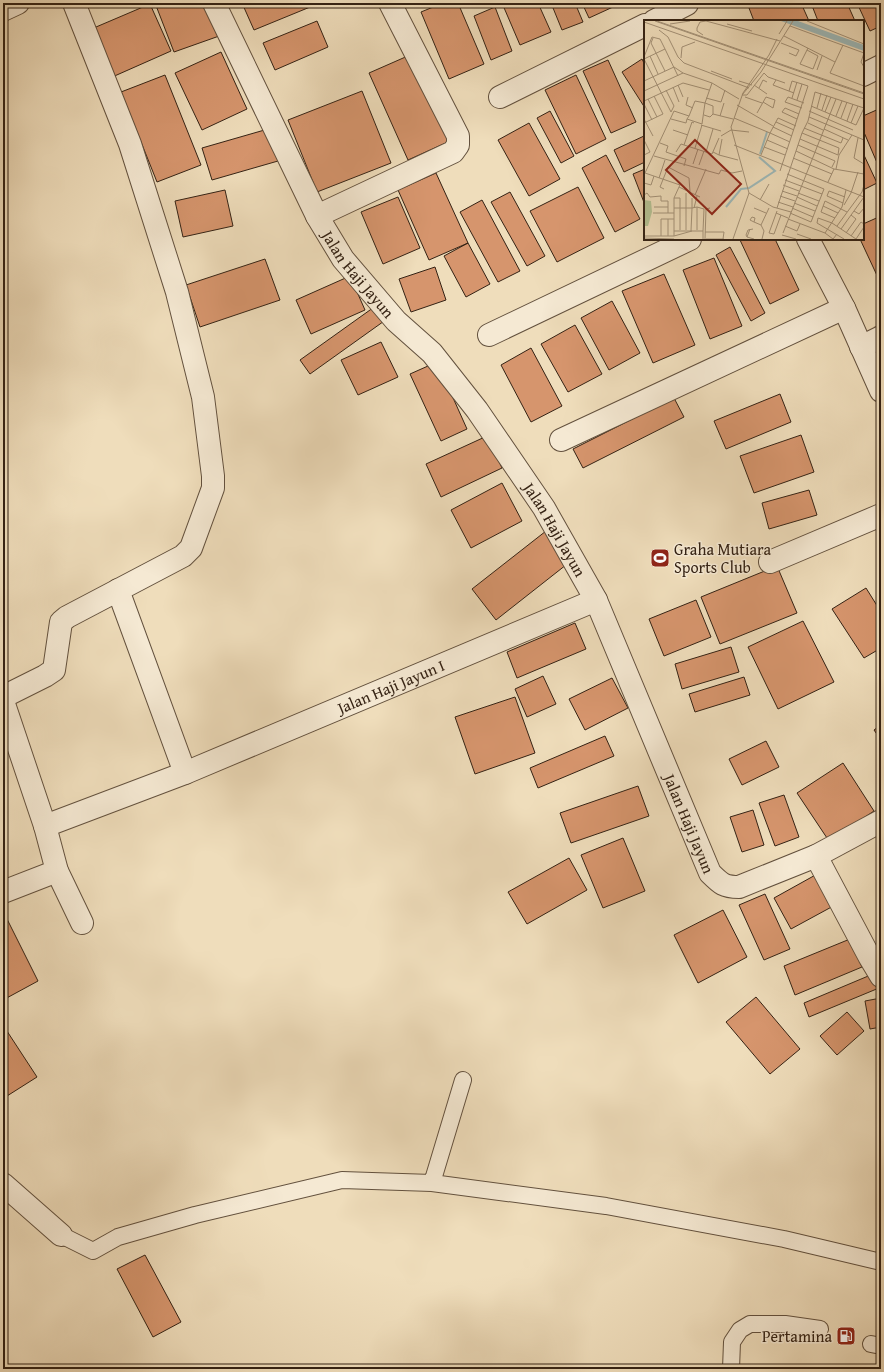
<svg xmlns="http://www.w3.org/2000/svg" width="884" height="1372" font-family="'Gentium Book Plus',serif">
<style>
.building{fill:#d6956d;stroke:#342214}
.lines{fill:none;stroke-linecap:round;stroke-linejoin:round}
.lane-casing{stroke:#63513e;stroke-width:18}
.street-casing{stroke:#63513e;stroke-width:24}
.lane{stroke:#f5e9d3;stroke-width:16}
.street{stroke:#f5e9d3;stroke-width:22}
.labels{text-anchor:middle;stroke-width:3;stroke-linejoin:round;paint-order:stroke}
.street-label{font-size:16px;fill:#342214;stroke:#f5e9d3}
.poi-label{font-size:16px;fill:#342214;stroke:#f5e9d3;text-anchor:start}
.inset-river{fill:none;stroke:#9ebaba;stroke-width:2}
.inset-road{fill:none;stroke:#a49278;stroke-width:1}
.view{fill:#8f2418;fill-opacity:0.15;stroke:#8f2418;stroke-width:2}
.inset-edge{fill:none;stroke:#342214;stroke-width:2}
</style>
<rect width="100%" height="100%" fill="#efddbb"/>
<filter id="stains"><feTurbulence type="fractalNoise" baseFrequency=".005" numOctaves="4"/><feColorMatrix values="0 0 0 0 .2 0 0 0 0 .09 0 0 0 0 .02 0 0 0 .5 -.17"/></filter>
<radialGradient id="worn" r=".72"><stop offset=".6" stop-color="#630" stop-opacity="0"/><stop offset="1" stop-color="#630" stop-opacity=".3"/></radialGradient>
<path class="building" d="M155,3H210L222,35L174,52Z
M242,3H314L315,5L254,30Z
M443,3H458L484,64L449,79L421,12Z
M502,3H538L551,32L520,45Z
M551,3H575L583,22L562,30Z
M582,3H612L613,7L589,18Z
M761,3H801L809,21H754L749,8Z
M811,3H847L855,21H818Z
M857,3H881V26L870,31Z
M150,4L171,51L110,78L89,30Z
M495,7L512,51L491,60L474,16Z
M317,21L328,47L275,70L263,43Z
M221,52L247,109L202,130L175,73Z
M410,55L450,141L408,160L369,73Z
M642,59L645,65V108L622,72Z
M608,60L636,122L611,133L583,71Z
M165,75L201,165L157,182L121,92Z
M576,75L606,139L576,154L545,90Z
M362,91L391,163L317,192L288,120Z
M881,108V172L863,130V116Z
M550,111L574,156L561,163L537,118Z
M529,123L560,179L529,196L498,140Z
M268,129L278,161L212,180L202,148Z
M644,136L645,139V162L624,172L614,150Z
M863,153L877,183L863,190Z
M606,155L640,219L615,232L582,168Z
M645,169V205L633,174Z
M436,173L468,243L429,260L398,190Z
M578,187L604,238L557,262L530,211Z
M225,190L233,226L183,237L175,201Z
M510,192L545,256L527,266L491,202Z
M398,197L420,248L383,264L361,212Z
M482,200L520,271L498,282L460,212Z
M881,216V284L860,239H863V224Z
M742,239H775L799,290L770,304L740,240Z
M468,243L490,284L466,297L444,256Z
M730,247L765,313L751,321L716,255Z
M714,258L742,326L710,339L683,270Z
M265,259L280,300L200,327L186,285Z
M435,267L446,300L411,312L399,279Z
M664,274L695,345L653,363L622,291Z
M350,276L365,310L311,334L296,300Z
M612,301L640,353L609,370L581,318Z
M377,305L387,319L310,374L300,360Z
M575,325L602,374L568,392L541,344Z
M381,342L398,377L358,395L341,360Z
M531,348L562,406L531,422L501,365Z
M437,362L467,429L441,441L410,374Z
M780,394L791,422L726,449L714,421Z
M674,398L684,417L583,468L573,449Z
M801,435L814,472L754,493L740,456Z
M487,436L502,468L441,497L426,464Z
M502,483L522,521L471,548L451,510Z
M809,490L817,515L769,529L762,503Z
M546,531L571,561L496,620L472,589Z
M777,566L797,613L720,644L701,597Z
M866,588L881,612V648L864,658L832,609Z
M696,600L711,637L664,656L649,619Z
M803,621L834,682L778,709L748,647Z
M575,623L586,649L517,678L507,652Z
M731,647L739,672L682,689L675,664Z
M543,676L556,704L527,717L515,689Z
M744,677L750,695L695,712L689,694Z
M612,678L628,708L585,730L569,699Z
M515,697L535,753L475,774L455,717Z
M881,725V740L874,730Z
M605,736L614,756L538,788L530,768Z
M766,741L779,767L742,785L729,759Z
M843,763L874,811L829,841L797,793Z
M638,786L649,816L571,843L560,813Z
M784,795L799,837L775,846L759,803Z
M753,810L764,845L742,852L730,817Z
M623,838L645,891L603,908L581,855Z
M569,858L587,890L527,924L508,892Z
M819,873L837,904L791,929L774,898Z
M765,894L790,949L764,960L739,905Z
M723,910L747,957L698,983L674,935Z
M3,911L38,981L3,1000Z
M850,939L862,967L795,995L784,966Z
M873,974L879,988L809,1017L804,1003Z
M756,997L800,1049L770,1074L726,1022Z
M881,998V1027L870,1029L865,1001Z
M847,1012L864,1031L837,1055L820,1036Z
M3,1025L37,1077L7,1096L3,1091Z
M145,1255L181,1322L153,1337L117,1269Z"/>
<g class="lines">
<defs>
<path id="lane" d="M432,1183L463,1080
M61,1235L93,1251L118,1237L195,1215L342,1180L432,1183L606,1206L784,1239L881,1262
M871,1344L881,1346
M731,1369L732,1342L740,1330L750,1324H785L820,1329"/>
<g id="street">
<path id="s1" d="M214,3L317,216L343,259L396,321L432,353L477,410L544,508L596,600L710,873C721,884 724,887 739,887L816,856L869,956L881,976"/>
<path d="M3,10L18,3"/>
<path d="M654,21L687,4"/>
<path d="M863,75L881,66"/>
<path d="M500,97L645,25"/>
<path d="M317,216L453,152L458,145V136L390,3"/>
<path d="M808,239L844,308L881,391"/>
<path d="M489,335L690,239"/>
<path d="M861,347L881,337"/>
<path d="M561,440L844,308"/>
<path d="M770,562L881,515"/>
<path d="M118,590L185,773"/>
<path d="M3,697L45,676L54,670L61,622L67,617L183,556L191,548L213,488V476L203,397L177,292L130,144L74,3"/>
<path d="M3,701L45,826L57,871L82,923"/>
<path id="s2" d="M45,826L185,773L596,600"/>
<path d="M816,856L881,821"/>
<path d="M3,892L57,871"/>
<path d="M3,1184L61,1235"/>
</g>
</defs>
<use href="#lane" class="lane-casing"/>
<use href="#street" class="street-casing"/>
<use href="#lane" class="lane"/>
<use href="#street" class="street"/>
</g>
<defs>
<symbol id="stadium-square" viewBox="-11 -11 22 22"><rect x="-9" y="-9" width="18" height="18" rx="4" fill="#8f2418" stroke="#f5e9d3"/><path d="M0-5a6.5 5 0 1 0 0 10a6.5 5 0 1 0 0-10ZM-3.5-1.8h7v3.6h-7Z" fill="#fff"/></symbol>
<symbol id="fuel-square" viewBox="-11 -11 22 22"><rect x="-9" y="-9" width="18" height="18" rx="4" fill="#8f2418" stroke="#f5e9d3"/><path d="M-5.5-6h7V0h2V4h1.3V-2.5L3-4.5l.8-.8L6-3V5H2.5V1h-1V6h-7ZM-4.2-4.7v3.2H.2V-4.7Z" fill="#fff"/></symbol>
</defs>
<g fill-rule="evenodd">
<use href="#stadium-square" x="649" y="547" width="22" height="22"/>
<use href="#fuel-square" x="835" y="1325" width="22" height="22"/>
</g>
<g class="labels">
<g class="street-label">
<text dy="6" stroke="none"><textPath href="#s1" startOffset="308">Jalan Haji Jayun</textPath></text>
<text dy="6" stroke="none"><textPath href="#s1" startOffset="632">Jalan Haji Jayun</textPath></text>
<text dy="6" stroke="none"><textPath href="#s2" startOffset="373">Jalan Haji Jayun I</textPath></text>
<text dy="6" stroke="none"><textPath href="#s1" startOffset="956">Jalan Haji Jayun</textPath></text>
</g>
<g class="poi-label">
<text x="674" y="555">Graha Mutiara<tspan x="674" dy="18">Sports Club</tspan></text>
<text x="832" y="1342" text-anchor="end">Pertamina</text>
</g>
</g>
<g transform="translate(644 20)">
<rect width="220" height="220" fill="#efddbb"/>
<path d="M0,180L7,181L8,192L4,206H0Z" fill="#b4c294"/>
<path d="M137,1H154L220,25V31Z" fill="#9ebaba"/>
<path class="inset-river" d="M116,134L123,112M82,187L97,169L105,168L131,151L115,137"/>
<path class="inset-road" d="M11,1L220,74M13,1L220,73M163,1L220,24M0,2L220,79M26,4L46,1M83,4L108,11M146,6L220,33M15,10L24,17L34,37L40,43L105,68M135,14L143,1M59,15L53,11V8L56,2L62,1L136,21M140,16L191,42M9,18L7,23L21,51M137,23L155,30L152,36L145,33M199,25L186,53L220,66M163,30L174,36L169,49L156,44L164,28M220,33L217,42L220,47M6,36L14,54M0,37L8,17L16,19L21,29M37,38L38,27L51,22M0,39L27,92L30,86L22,70M0,39L21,29L34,56M173,50L178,36M67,51L88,59M132,60L129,65L150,73M0,61L30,47L39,53M95,61L108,65M34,65L39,77M110,65L123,74M29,67L35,82M115,68L119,60L123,62M0,71L39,53L68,63L95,79M145,71L148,61L158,64M98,75H103L120,53L124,57L141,63M98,75L117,52L149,1M44,77L42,85L49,88M101,77L118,83M62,78L77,82L81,70M148,78L153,62M4,79L13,97M0,81L39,63L65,70M0,84L8,100M93,85L129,106M167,86L212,105L220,88M158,88L141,82L144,77L160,83M173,88L177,73M178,90L183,75M165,91L209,110M181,92L187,77M113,93L122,77L131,80L129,88L119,82M60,95L66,97L69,94L89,99M45,96L43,99L58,104L61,83L69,86V94M76,96L80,83M192,96L198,81M165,97L220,120M90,98L126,113L134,98L152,106M197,98L203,82M0,99L9,116M27,99L42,103L43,99M153,99L138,92L141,88L155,94M203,101L209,84M132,102L150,110M0,103L19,94L10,76M164,103L179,110M207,103L214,86M57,105L77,111M129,107L148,116M160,108L197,123L199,118M180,109L204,120M29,110L44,115M77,116L87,110L105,112M214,118L210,138L220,144M156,119L194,135L195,128L158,113M0,120L6,132L0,135M123,120L144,129M16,123L24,126L22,132L42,139L40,146M40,125L48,102L50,103M90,125L220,177M154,125L191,141L188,147M120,127L141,135M51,128L58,105M152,131L190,149L220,154M32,132L37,124L68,134L75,118M62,132L69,109M69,132L75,135L78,119M75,135L94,140M117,135L126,113L146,122M10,136L75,154L77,150L88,153L98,151M149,138L188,154M49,144L54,129M55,145L60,131M192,149L195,135L208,115M136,151L164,66L158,64L153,80M1,153L30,91L45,96L51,81L61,83L68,63M1,153L36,165L35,167L56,177M143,154L180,169L167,202L146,193M15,158L21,140M141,160L178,174M184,162L190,149M0,163L7,165L10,156M139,165L155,171M20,169L16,167L24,147L45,158L46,172M138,171L153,176M105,173L129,187L147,192M154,173L175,181M0,175L3,173L6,177L17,176V181H24V193M51,175L62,149M136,176L151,181M153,177L173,186M30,178H36V210M116,180L125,164M134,182L149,187M150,183L171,191M199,183L183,176L185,171L201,177M200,185L207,173L214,152M179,186L194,193M10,187H24M53,187V210M30,188H48V178M50,188L53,176M110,188L122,193M133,188L158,113L164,101L171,72L220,88M148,188L169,197M133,191L125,213L130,214L137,195M210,191L215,194L220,188M9,193H30M132,193L144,198M191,198L177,192L181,181L203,192M24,199V216M144,199L181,213L198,187L202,170M110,202L111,198L108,197L106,200L110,202L117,205M141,206L153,211L156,204M193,206L218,172L220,165M106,209L103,217L110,219M197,209L220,177M42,210V173M30,211V178L35,167M47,211L48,188L53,187L60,189L59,211M61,212H80L79,219M139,213L192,79M181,213L189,219L193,214M202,213L212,199L207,195M153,214L167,219M138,215L152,219M0,216H30V211H59V219M17,216V199H30M30,216L48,211M207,216L217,202L220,204M103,217L102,215L104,210L109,209M0,218L30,219M61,219L62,189L66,188M62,219H80M89,219L105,173L87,107L99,73L125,35L133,19M118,219L120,211L117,205L125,188M200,219L173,203L174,198L188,203L212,219M212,219L220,207"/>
<path class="view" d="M51,120L97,164L68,194L22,150Z"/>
<rect width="220" height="220" class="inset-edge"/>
</g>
<rect width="884" height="1372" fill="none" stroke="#efddbb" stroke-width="16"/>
<rect x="4" y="4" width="876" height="1364" fill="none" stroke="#342214" stroke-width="2"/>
<rect x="8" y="8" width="868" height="1356" fill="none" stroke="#342214"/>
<rect width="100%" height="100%" filter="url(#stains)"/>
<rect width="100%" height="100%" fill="url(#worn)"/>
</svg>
